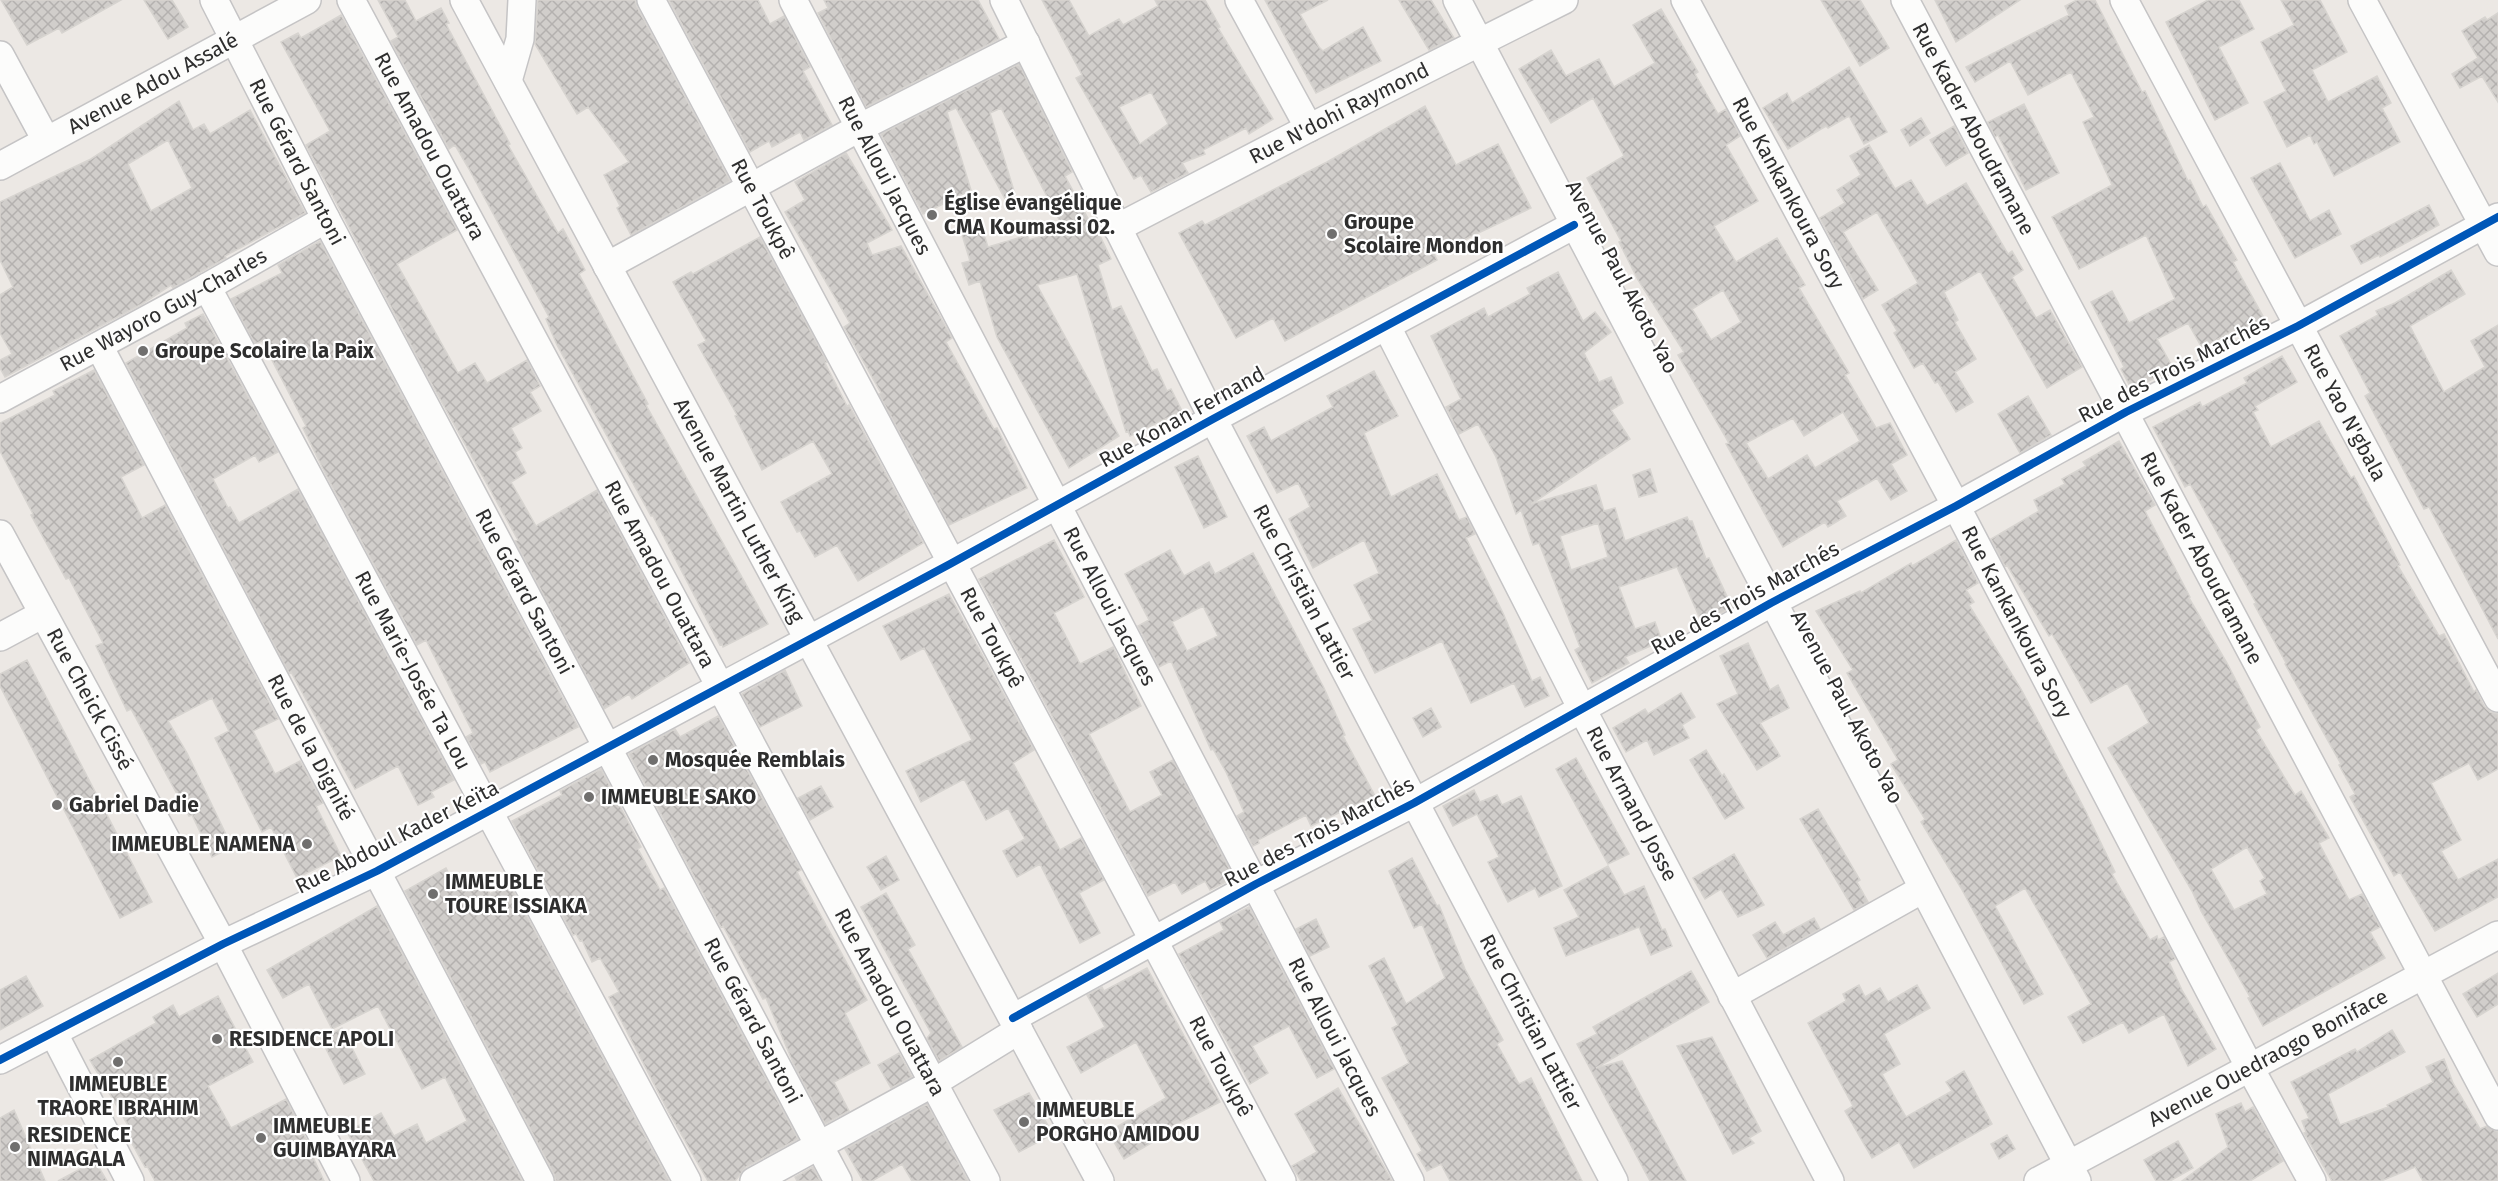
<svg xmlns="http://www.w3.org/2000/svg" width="2498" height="1181" font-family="'Fira Sans',sans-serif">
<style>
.building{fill:url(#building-cross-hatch);stroke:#d7d4d0;stroke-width:1.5;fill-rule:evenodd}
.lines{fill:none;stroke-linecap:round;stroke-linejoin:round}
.minor-casing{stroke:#c5c4c5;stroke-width:30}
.minor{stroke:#fcfcfb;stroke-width:27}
.cycleway-casing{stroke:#fff;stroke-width:11}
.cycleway{stroke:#0057b8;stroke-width:8}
.poi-dot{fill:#706f6e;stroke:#fff;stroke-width:2}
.labels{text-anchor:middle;stroke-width:4.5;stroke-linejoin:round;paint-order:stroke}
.street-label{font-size:21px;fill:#2e2e2e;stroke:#fff}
.poi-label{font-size:21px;font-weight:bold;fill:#2e2e2e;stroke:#fff;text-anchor:start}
</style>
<defs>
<pattern id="building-cross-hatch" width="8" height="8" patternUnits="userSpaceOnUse" patternTransform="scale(1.5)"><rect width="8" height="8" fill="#d1cecb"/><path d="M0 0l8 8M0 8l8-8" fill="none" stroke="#b4b1af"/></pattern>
</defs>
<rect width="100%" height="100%" fill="#ece8e4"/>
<path class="building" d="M1,0H121L62,33L59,28L27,45Z
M144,0H172L188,27L168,39Z
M378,0H405L416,21L441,8L449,23L446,24L510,144L508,145L558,233L563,229L585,270L579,274L648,404L646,405L768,624L723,647L722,644L720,645L653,516H651L557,345L546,319L549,317L469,169L455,145L449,149L391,41L398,37Z
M538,0H635L637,7L730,181L631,235L617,208L620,206L604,175L629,162L588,107L577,114L535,44Z
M669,0H758L770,24L784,16L810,67L803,71L832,125L804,140L800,132L772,147L769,141L750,152Z
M824,0H978L999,39L866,107L818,13L828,8Z
M1042,0H1069L1089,36L1119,19L1123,25L1158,6L1155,0H1205L1220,27L1218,28L1273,119L1249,134L1246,128L1203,150L1205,154L1182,163L1188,173L1151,192L1141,175L1134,179L1076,78L1082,75ZM1151,92L1168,124L1140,144L1119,107Z
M1265,0H1328L1300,14L1319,47L1323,51L1363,27L1381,61L1316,93Z
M1399,0H1431L1454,38L1429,50Z
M1821,0H1860L1889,48L1860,66Z
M1935,0H2020L1956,42Z
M2077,0H2095L2142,92L2145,91L2188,181L2190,180L2203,207L2206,205L2237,260L2233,262L2264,318L2238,332L2236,329L2202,348L2188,323L2157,339L2173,368L2132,390L2121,369L2124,367L2091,302L2112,291L2129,323L2175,299L2146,235L2079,269L2052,217L2112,185L2083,122L2094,117L2071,72L2028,95L2010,61L1975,82L1966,67L2069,15L2065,6Z
M2208,0H2239L2254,29L2219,47L2248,103L2215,120L2166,22Z
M2281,0H2320L2347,52L2312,70L2328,102L2377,76L2391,103L2382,108L2400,142L2334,176L2317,142L2314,144L2310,135L2287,147L2264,102L2286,91L2261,42L2294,25Z
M1661,9L1698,72L1695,74L1718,114L1726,109L1740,136L1726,145L1758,201L1714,226L1736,262L1777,238L1805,285L1799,288L1849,373L1845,375L1876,428L1890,423L1907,455L1891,464L1907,491L1891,500L1877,478L1837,501L1846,516L1828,527L1825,522L1783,547L1726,444L1729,443L1678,355L1684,352L1638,280L1619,242L1621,241L1587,178L1624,156L1593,98L1551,123L1519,69L1551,50L1566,76L1599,59L1614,87L1655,63L1633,25ZM1723,290L1741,322L1711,340L1692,309ZM1843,412L1860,441L1815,468L1807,455L1768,479L1746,443L1793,418L1804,436Z
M2498,13V102L2482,76L2460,88L2452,74L2478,58L2462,31L2485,17L2487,20Z
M341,15L457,230L397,264L458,373L475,363L487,383L527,360L540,386L530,392L541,411L511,428L522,448L515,452L526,473L511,482L536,526L597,490L689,663L632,699L629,694L604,709L515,541L518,540L424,370L306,145L330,131L281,42L298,33L301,38Z
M1019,64L1072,172L1065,176L1090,222L1093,221L1111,259L1098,265L1112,310L1121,306L1152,371L1157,369L1167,391L1171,389L1182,411L1130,436L1128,431L1126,432L1077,274L1037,285L1119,436L1069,468L997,337L980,281L969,285L962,263L970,261L960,228L980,222L988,247L1028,235L1029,240L1064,229L1001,108L990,113L1019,207L1011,210L956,108L947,112L971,190L923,214L881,134Z
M1849,67L1887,132L1864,144L1849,116L1828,128L1826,126L1788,149L1763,108L1787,93L1792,103Z
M179,101L193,130L204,124L210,134L250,110L305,213L225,256L226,258L199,273L173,288L171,285L142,304L5,377L0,368V360L12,354L0,333V295L13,287L0,260V202L91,159ZM168,140L192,188L151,211L128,164Z
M2024,104L2059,173L2026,190L1998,135L1995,137L1988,122Z
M1425,106L1456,165L1498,144L1531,208L1434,254L1437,260L1285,341L1273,318L1236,338L1179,233L1202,221L1205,225L1327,162Z
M1921,118L1930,133L1910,146L1901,130Z
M1954,126L1968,153L1946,166L1930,140Z
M1869,145L1895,189L1911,180L1927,206L1966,183L2008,254L2012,251L2023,270L2012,277L2036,318L2050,310L2082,367L2047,388L1980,271L1944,292L1958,320L1955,322L1976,359L1955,372L1973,402L1956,412L1938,382L1935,383L1923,363L1914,368L1894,333L1897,331L1882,305L1918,283L1877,212L1843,232L1878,290L1863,299L1820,218L1845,203L1837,190L1861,175L1850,156Z
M846,153L892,230L867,243L872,255L901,246L952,338L946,342L994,429L997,428L1027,488L949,525L879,394L881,393L844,327L850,323L785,212L805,200L795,182Z
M2280,163L2310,221L2329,210L2341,234L2295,258L2251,178Z
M2429,205L2439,225L2380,257L2379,255L2361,264L2351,246Z
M760,237L827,362L825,363L847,406L849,405L923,543L858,581L837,545L815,557L800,531L797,532L781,502L832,474L813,441L762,470L735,416L737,415L698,345L706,341L673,282L691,272L693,274Z
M320,241L578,727L490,772L485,762L481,764L466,737L473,733L426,640L417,645L326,475L303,428L306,426L262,341L255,344L231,299L282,273L278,265Z
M2451,270L2465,294L2410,326L2444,392L2485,367L2471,341L2498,325V639L2429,507L2424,509L2365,396L2370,393L2340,336L2378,315L2376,311L2395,303Z
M1558,272L1583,321L1595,312L1611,332L1584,353L1599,382L1611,377L1623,403L1611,410L1630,439L1531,504L1596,485L1604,511L1615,508L1625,541L1687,517L1689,521H1692L1706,559L1709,558L1732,607L1702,623L1677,567L1619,587L1635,629L1655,622L1662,641L1625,657L1629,663L1592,683L1575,650L1580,647L1539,543L1533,545L1521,510L1516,514L1496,457L1478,424L1459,434L1446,407L1461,399L1431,336L1484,308L1488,317L1530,294L1527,288ZM1598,523L1608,557L1571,570L1560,536Z
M203,314L278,452L259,462L255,455L213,479L228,508L230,507L239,523L298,489L454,780L431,792L434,797L418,805L398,766L355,789L291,672L289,673L126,363L187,328L185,323Z
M2282,356L2297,382L2255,406L2258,410L2253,412L2271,447L2319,421L2351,478L2354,476L2400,565L2398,566L2439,636L2444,634L2474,692L2476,690L2484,706L2490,712L2498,714V769L2478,780L2469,763L2431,783L2461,840L2441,851L2458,880L2498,859V897L2435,931L2400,872L2394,876L2350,797L2355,794L2339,765L2341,764L2285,664L2286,663L2254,604L2256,603L2190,484L2185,487L2153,427L2200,402L2202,407L2247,383L2244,378Z
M94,370L144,465L121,477L142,518L165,505L278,719L253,731L275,774L300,761L323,803L316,806L341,856L297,878L271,827L262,832L215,738L229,731L212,698L168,721L187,753L232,847L212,857L192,815L189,816L131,709L127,711L96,646L103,643L69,578L66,579L31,515L33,514L0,451V423L55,395L53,391Z
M1374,371L1398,416L1364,433L1391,497L1437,474L1459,520L1467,517L1475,534L1466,538L1503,613L1532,681L1540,677L1549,696L1525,707L1514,683L1471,703L1442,641L1375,673L1353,629L1372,620L1354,585L1379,573L1364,540L1313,568L1289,519L1310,507L1298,483L1277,493L1247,436L1264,427L1271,441L1333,407L1327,396Z
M2028,396L2051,435L2020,453L1998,414Z
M2119,441L2155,505L2145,511L2190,597L2189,598L2227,663L2260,727L2256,730L2295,795L2301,791L2329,838L2319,843L2349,900L2362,894L2380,927L2370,932L2385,958L2263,1026L2248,998L2250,997L2201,911L2192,891L2108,748L2149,723L2127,683L2091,703L2052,634L2049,636L2007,565L2005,566L1991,539L2039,511L2034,500L2065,484L2062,479L2086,466L2083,462ZM2247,847L2265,878L2260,881L2267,894L2234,910L2211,869Z
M1198,456L1227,517L1204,528L1175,467Z
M1650,469L1657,492L1639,497L1633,475Z
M1054,540L1084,597L1054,613L1080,664L1113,647L1141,706L1089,734L1130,812L1162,795L1150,772L1173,760L1234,878L1210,890L1205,881L1182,894L1175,882L1148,896L979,579Z
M1956,540L1978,583L1966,590L1974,602L1969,605L2021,689L2085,810L2115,872L2112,874L2150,940L2157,936L2158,940L2164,937L2175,959L2169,962L2182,990L2216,1049L2188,1066L2164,1014L2129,1033L2123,1022L2083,1043L2068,1017L2091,1004L2025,888L1995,906L2043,994L2024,1004L1961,888L1921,822L1925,819L1891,764L1898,760L1847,673L1853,670L1816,611L1860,591L1861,593L1911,563L1912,566Z
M1170,550L1184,576L1209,562L1215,574L1253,553L1324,688L1345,735L1343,736L1375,796L1311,826L1306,815L1258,840L1259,843L1253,846L1237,816L1244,812L1226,772L1213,749L1211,750L1171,661L1159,667L1138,626L1149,620L1125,574ZM1203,606L1218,636L1187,651L1172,622Z
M949,594L1034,750L1013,763L1060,850L1081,838L1104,880L1079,893L1100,933L1080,943L1040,864L1017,877L1003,851L1025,839L1008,808L986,820L964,779L921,802L906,771L972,740L924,648L901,660L883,626Z
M1748,643L1770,690L1778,685L1789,708L1760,723L1780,756L1757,770L1717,704L1738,694L1720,656Z
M27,660L152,902L120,918L0,686V674Z
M785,670L802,706L760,727L742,694Z
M1681,693L1695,717L1682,725L1689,738L1654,755L1647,740L1626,752L1613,728L1645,709L1648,714Z
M1431,708L1441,727L1423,737L1413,718Z
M718,716L801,870L797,872L867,1000L845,1013L870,1063L834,1082L849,1111L825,1124L794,1065L766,998L763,999L723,926L721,927L629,754L675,729L680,737Z
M1706,750L1722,776L1724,774L1744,808L1725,819L1690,760Z
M1576,758L1629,854L1608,864L1556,769Z
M601,769L641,847L638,849L660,890L664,888L798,1139L746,1167L735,1181H708L668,1111L609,997L619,992L600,958L592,962L582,940L580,941L576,934L573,935L512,821L562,795L560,791Z
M821,786L833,807L810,820L798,798Z
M1474,790L1480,802L1497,795L1502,805L1521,796L1562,886L1539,897L1535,888L1508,902L1488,862L1499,857L1477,814L1453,826L1443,806Z
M1818,809L1860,880L1857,882L1868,902L1854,910L1800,819Z
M1734,854L1764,905L1738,917L1721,889L1705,899L1693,878Z
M886,856L899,880L881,890L867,867Z
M1412,858L1437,906L1439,905L1465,969L1503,1040L1497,1044L1519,1084L1531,1078L1582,1181H1450L1441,1164L1427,1171L1417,1154L1422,1151L1382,1078L1409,1063L1392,1028L1398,1025L1369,966L1384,958L1406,1004L1445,978L1422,924L1414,928L1389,871Z
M1608,866L1624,895L1644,886L1662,930L1665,929L1672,946L1651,955L1639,927L1566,956L1554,928L1579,917L1564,890Z
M446,868L457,889L480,877L490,894L509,883L669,1181H556L554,1174L405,891Z
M886,893L915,945L908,949L962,1047L939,1061L927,1038L931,1033L861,907Z
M377,906L522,1181H374L347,1132L381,1113L394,1136L417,1124L426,1143L467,1121L445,1077L422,1089L378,1006L332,1029L309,984L283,998L267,970Z
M1249,907L1334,1069L1317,1078L1289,1026L1252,1046L1268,1073L1250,1084L1179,954L1224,930L1220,922Z
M1814,918L1820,929L1767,958L1753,935L1775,922L1783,935Z
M1316,919L1329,947L1310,956L1296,929Z
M1147,968L1220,1102L1173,1126L1175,1129L1124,1159L1108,1132L1166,1098L1136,1042L1081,1073L1067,1047L1105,1027L1087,995L1102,987L1104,991Z
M1691,971L1709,1002L1596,1068L1622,1061L1686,1181H1650L1577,1044L1597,1034L1593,1027Z
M2498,973V1004L2477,1017L2463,994Z
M26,976L43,1006L0,1030V990Z
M1859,985L1865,997L1880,988L1888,1002L1917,985L1930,1008L1884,1034L1900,1064L1882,1074L1906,1117L1952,1091L1946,1082L1964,1071L1992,1124L1914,1168L1899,1142L1872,1158L1845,1111L1853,1106L1808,1023L1846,1001L1843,994Z
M218,996L253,1062L208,1086L231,1128L286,1099L307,1141L306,1142L324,1181H155L147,1166L145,1167L124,1129L129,1127L90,1060L156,1023L153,1017L173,1005L179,1017Z
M342,1028L365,1074L344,1084L321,1039Z
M2392,1030L2405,1052L2328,1094L2340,1125L2388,1107L2387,1105L2433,1082L2426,1067L2444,1059L2453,1083L2480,1129L2487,1126L2498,1132V1181H2423L2415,1167L2381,1181H2332L2304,1133L2306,1132L2302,1121L2309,1118L2291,1082L2355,1049L2357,1052Z
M1712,1037L1761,1131L1749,1138L1754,1143L1733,1154L1677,1046Z
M899,1053L912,1077L891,1088L878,1065Z
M1338,1088L1364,1132L1392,1181H1301L1292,1166L1317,1152L1295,1114Z
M1029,1093L1053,1134L1019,1152L994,1110Z
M2241,1103L2245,1112L2253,1107L2283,1161L2250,1181H2182L2228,1147L2216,1114Z
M927,1104L968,1181H912L902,1164L872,1181H863L845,1149Z
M14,1110L45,1181H0V1118Z
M2007,1135L2015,1149L1999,1159L1991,1144Z
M2178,1141L2193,1168L2170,1181H2156L2144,1160Z
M95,1161L107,1181H58Z
M813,1167L820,1181H797L795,1177Z"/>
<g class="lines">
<defs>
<g id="minor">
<path id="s1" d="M214,0L326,219L838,1181"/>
<path id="s2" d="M351,0L986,1181"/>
<path id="s3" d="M464,0L1100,1181"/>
<path id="s4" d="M651,0L1282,1181"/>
<path id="s5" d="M793,0L1410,1181"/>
<path id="s6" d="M1004,0L1213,419L1614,1181"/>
<path d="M1239,0L1309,128"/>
<path d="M1457,0L2077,1181"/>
<path id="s7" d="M1685,0L1956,506L2250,1068L2312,1181"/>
<path id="s8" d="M1905,0L2498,1116"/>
<path id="s9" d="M2124,0L2498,698"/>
<path d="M2362,0L2498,252"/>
<path d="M0,55L46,140"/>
<path d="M508,81L520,39L522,0"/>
<path id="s10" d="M0,166L307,0"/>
<path id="s11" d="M1117,228L1309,128L1564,0"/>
<path d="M607,266L859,128L1026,43"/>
<path id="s12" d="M207,287L687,1181"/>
<path id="s13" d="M1387,327L1582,709L1830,1181"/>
<path id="s14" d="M99,346L540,1181"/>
<path id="s15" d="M0,399L207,287L326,219"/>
<path id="s16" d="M0,534L223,944L346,1181"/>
<path d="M0,637L43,614"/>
<path d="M1732,996L1923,889"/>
<path d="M1013,1018L1256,884L1414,803L1771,603L1956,506L2126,412L2298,326L2498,217"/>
<path d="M54,1034L130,1181"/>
<path d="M0,1060L223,944L377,871L950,564L1213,419L1574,225"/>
<path d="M754,1181L933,1083L1019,1030"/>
<path id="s17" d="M2038,1181L2498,935"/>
</g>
</defs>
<use href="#minor" class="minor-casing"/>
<use href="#minor" class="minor"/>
<defs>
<path id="cycleway" d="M1013,1018L1256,884L1414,803L1771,603L1956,506L2126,412L2298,326L2498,217
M0,1060L223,944L377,871L950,564L1213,419L1574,225"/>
</defs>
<use href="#cycleway" class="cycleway-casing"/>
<use href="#cycleway" class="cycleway"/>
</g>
<g class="poi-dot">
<circle cx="932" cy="215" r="6"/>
<circle cx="1332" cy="234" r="6"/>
<circle cx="143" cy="351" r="6"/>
<circle cx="653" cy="760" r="6"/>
<circle cx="589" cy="797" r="6"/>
<circle cx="57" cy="805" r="6"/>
<circle cx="307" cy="844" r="6"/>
<circle cx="433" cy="894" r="6"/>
<circle cx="217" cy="1039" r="6"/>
<circle cx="118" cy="1062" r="6"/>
<circle cx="1024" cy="1122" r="6"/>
<circle cx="261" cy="1138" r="6"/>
<circle cx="15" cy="1147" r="6"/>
</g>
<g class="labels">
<g class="street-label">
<text dy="7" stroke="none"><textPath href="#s10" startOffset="174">Avenue Adou Assalé</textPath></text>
<text dy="7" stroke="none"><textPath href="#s11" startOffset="250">Rue N'dohi Raymond</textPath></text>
<text dy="7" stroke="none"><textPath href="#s8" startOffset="146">Rue Kader Aboudramane</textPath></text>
<text dy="7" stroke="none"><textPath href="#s2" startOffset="166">Rue Amadou Ouattara</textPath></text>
<text dy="7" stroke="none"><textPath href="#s1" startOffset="182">Rue Gérard Santoni</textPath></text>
<text dy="7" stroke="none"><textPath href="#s5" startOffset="198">Rue Alloui Jacques</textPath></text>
<text dy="7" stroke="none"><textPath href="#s7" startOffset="219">Rue Kankankoura Sory</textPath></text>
<text dy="7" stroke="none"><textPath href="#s4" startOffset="237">Rue Toukpê</textPath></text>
<text transform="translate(1622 277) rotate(62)" y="7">Avenue Paul Akoto Yao</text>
<text dy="7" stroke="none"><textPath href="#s15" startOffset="186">Rue Wayoro Guy-Charles</textPath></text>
<text transform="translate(2174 369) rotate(-27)" y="7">Rue des Trois Marchés</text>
<text dy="7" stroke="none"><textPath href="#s9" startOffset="468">Rue Yao N'gbala</textPath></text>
<text transform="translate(1182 417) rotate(-29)" y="7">Rue Konan Fernand</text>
<text dy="7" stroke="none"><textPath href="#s3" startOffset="580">Avenue Martin Luther King</textPath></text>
<text dy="7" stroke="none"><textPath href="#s8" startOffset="632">Rue Kader Aboudramane</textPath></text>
<text dy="7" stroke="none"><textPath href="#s2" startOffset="652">Rue Amadou Ouattara</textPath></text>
<text dy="7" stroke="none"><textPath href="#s1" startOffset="668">Rue Gérard Santoni</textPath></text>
<text dy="7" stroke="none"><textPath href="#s6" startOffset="664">Rue Christian Lattier</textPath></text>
<text transform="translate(1745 598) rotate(-29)" y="7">Rue des Trois Marchés</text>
<text dy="7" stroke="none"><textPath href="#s5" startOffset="684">Rue Alloui Jacques</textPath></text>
<text dy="7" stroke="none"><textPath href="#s7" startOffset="705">Rue Kankankoura Sory</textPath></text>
<text dy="7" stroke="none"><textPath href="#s4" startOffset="723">Rue Toukpê</textPath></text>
<text dy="7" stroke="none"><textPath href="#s12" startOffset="435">Rue Marie-Josée Ta Lou</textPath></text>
<text dy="7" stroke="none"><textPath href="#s16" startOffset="188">Rue Cheick Cissé</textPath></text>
<text transform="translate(1847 707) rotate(62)" y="7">Avenue Paul Akoto Yao</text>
<text dy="7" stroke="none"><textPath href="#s14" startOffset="454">Rue de la Dignité</textPath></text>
<text dy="7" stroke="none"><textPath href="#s13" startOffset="536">Rue Armand Josse</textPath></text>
<text transform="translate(1319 832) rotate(-28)" y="7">Rue des Trois Marchés</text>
<text transform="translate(397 837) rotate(-27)" y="7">Rue Abdoul Kader Keïta</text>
<text dy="7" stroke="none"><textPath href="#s2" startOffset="1138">Rue Amadou Ouattara</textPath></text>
<text dy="7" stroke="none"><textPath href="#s1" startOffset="1154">Rue Gérard Santoni</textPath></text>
<text dy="7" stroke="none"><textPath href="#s6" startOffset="1150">Rue Christian Lattier</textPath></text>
<text dy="7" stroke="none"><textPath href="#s5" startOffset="1170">Rue Alloui Jacques</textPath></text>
<text dy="7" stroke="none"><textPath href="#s17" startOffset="261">Avenue Ouedraogo Boniface</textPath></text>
<text dy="7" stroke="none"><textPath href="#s4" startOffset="1209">Rue Toukpê</textPath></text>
</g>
<g class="poi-label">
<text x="944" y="210">Église évangélique<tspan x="944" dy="24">CMA Koumassi 02.</tspan></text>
<text x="1344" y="229">Groupe<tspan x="1344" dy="24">Scolaire Mondon</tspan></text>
<text x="155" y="358">Groupe Scolaire la Paix</text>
<text x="665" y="767">Mosquée Remblais</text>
<text x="601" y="804">IMMEUBLE SAKO</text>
<text x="69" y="812">Gabriel Dadie</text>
<text x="295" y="851" text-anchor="end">IMMEUBLE NAMENA</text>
<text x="445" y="889">IMMEUBLE<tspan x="445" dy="24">TOURE ISSIAKA</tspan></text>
<text x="229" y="1046">RESIDENCE APOLI</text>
<text x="118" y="1091" text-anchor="middle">IMMEUBLE<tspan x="118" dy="24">TRAORE IBRAHIM</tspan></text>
<text x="1036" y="1117">IMMEUBLE<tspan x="1036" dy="24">PORGHO AMIDOU</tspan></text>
<text x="273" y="1133">IMMEUBLE<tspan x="273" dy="24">GUIMBAYARA</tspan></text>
<text x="27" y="1142">RESIDENCE<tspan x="27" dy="24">NIMAGALA</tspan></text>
</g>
</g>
</svg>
